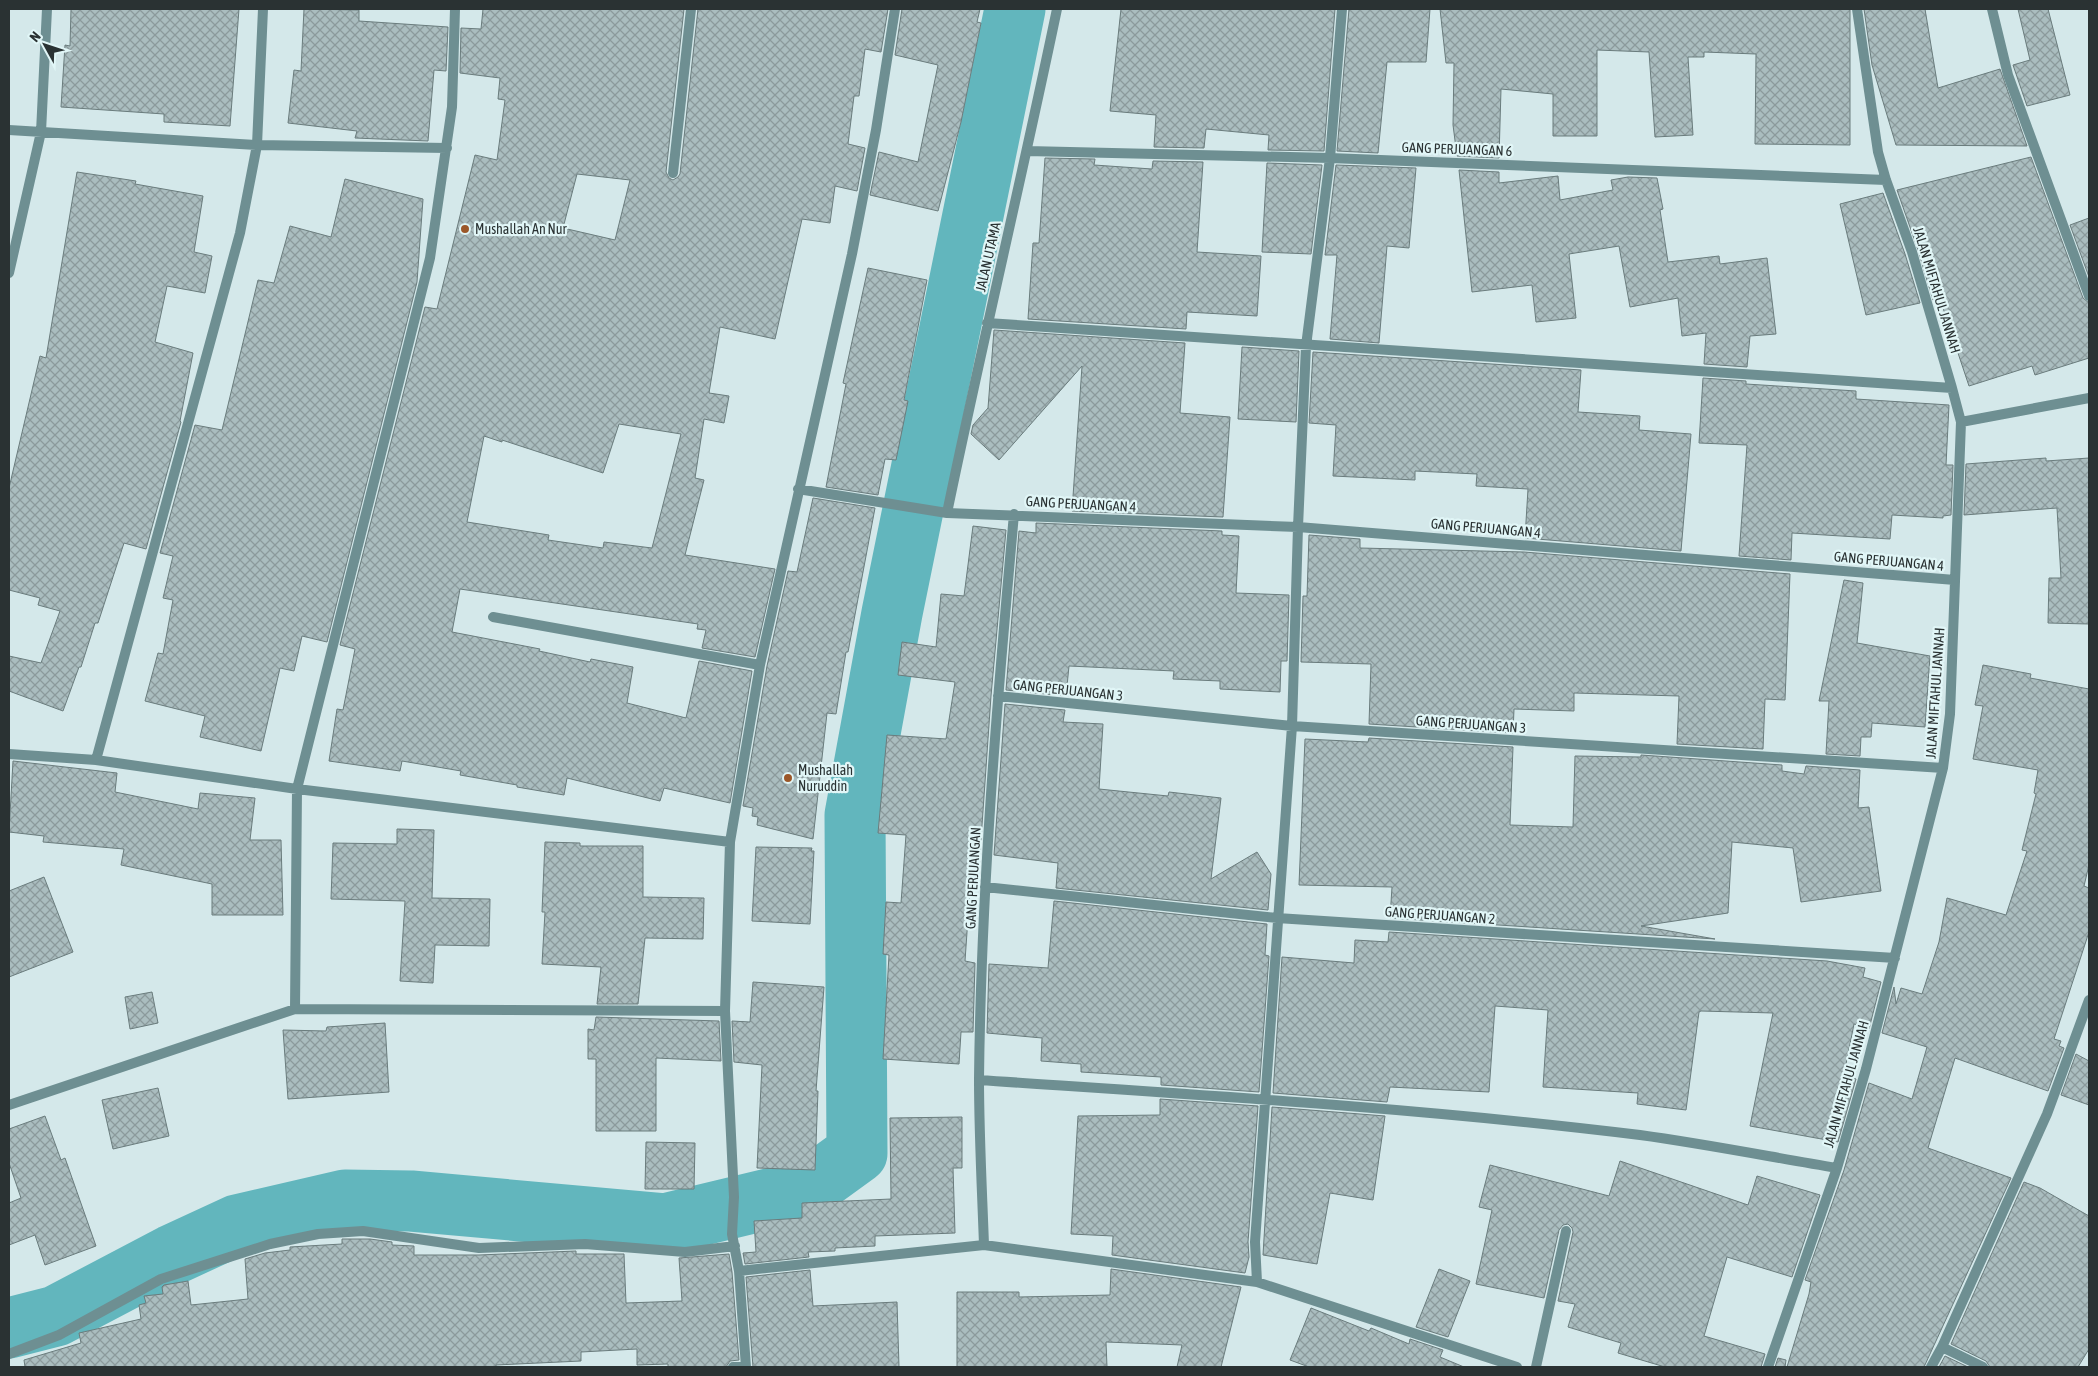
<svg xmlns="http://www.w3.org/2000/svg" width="2098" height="1376" font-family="'Asap Condensed',sans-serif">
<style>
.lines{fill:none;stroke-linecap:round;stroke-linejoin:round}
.river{stroke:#62b6bd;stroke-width:61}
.building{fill:url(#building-cross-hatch);stroke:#6a7c7d;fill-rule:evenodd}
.service{stroke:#6e8f92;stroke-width:10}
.minor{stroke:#6e8f92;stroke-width:10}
.poi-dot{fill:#9b5729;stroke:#e1f6f7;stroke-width:2}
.labels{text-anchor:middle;stroke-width:4.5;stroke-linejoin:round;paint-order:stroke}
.street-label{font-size:14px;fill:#2a3233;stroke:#e1f6f7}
.poi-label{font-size:14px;fill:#2a3233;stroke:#e1f6f7;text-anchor:start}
</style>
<defs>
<pattern id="building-cross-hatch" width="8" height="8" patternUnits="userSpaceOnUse" patternTransform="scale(1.25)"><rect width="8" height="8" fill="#aabdbf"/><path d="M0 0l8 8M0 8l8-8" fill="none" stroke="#8b9a9c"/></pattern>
</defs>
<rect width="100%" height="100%" fill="#d4e8ea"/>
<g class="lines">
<path class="river" d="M9,1328L56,1316L172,1255L237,1225L345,1200L411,1201L665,1224L806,1190L857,1153L855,815L892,613L1015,9"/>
</g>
<path class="building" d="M71,9H239L230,126L164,122V114L61,107L65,45L70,46Z
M304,9L359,10V21L448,27L446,71L434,70L428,141L355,138L357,131L288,123L294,70L301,71Z
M483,9H684L666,172L669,178L673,180L678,177L680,174L698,9H888L881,52L865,49L859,96H854L848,144L865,148L857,191L835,186L830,223L802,219L775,339L720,327L709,393L729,396L724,423L704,419L695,478L704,480L685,555L775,569L755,657L702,648L706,630L697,629L698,624L460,589L452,632L540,649L539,651L590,662L591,659L633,667L627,703L686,718L699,661L752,671L730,803L664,788L660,801L567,778L564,795L517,787V785L460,775L461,771L402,761L400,771L329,761L337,709L343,710L355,649L340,645L425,307L437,309L475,155L497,160L505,100L498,99L500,78L460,73L461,28L481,29ZM577,174L630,180L615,240L563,228ZM619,424L681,434L652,548L604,542L603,548L548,540L549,535L467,522L484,436L502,442V440L603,473Z
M902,9H980L977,22L981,23L961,122L938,211L870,195L879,152L918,162L938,65L895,55Z
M1121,9H1335L1324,151L1268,150L1269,135L1206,129L1204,148L1154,147L1156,115L1110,111Z
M1349,9H1430L1426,62H1387L1378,153L1337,151Z
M1440,9H1850V145L1755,144L1756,54L1704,52V57H1688L1693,135L1655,137L1649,52L1597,50V136H1553V94L1501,89L1499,158L1457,156L1453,125L1454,63H1446Z
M1864,9H1925L1938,88L2000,69L2027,146L1896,145L1872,65Z
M2018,9H2048L2070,95L2027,106L2013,65L2030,60Z
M2031,157L2083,298L2089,303V358L2035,375L2032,366L1969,386L1940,299L1933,300L1918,250L1897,190Z
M1045,158L1095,159L1094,165L1152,169L1153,161L1203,162L1197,252L1261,256L1257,316L1187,312L1186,329L1028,319L1033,243H1039Z
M1267,163L1322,165L1311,254L1262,252Z
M1336,165L1416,168L1409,248L1387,246L1379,343L1330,339L1337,255H1325Z
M1459,170L1499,172V183L1558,176L1560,200L1613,190L1611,180L1628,177L1657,178L1663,209L1660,210L1668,262L1719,256L1720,264L1767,258L1776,334L1750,336L1747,367L1704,364L1706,333L1682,336L1678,298L1630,307L1619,246L1569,254L1576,318L1536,322L1532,285L1472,292Z
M77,172L136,181L135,184L203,196L194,252L212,256L205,293L167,286L155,342L193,353L180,421L181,422L146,549L124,543L98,623H95L81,667H79L63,711L9,691V656L41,663L60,611L38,605L40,598L9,590V488L40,356L46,358Z
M345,179L423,199L417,282L327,642L302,636L294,671L280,668L261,751L200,737L205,716L145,701L158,653L163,654L173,600L163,598L173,556L160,553L195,425L222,430L258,280L274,283L290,226L331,237Z
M1883,193L1905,254L1920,303L1866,315L1840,204Z
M2089,218V277L2070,225Z
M868,268L927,280L904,400L908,401L896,460L885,459L878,495L826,487L846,384L843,383Z
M994,330L1185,343L1180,413L1230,417L1223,517L1072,511L1082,366L999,460L971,434L973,425L988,408Z
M1242,347L1299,351L1296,422L1238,419Z
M1313,352L1581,370L1578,412L1640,416L1639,430L1691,434L1681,551L1525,538L1528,489L1476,486L1477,474L1415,471V480L1333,476L1336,425L1309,423Z
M1703,378L1746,381V384L1856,391V399L1949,405L1946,465H1953L1951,515L1943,516V518L1892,515L1890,539L1792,533L1791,560L1739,556L1747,445L1699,443Z
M2046,458V461L2089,458V624L2048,623L2049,578H2061L2057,508L1964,515L1966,464Z
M813,498L875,508L848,652H846L836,714L827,713L813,839L757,825L758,817L752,816L753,808L743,806L767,666L788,571L797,572Z
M1036,523L1222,531V535L1239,536L1236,593L1289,595L1287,661H1281L1280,692L1220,689V681L1173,679L1174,671L1069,666L1066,696L1006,690L1019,531L1036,533Z
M973,526L1006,530L991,696L980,854L978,853L977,876L971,875L965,961L975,963L973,1032H961L959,1064L883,1059L889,955L883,954L886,902L901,903L906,835L878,833L887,735L946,739L955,682L898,675L902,642L936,647L941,594L964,596Z
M1309,535L1360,539V548L1524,552L1790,574L1785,700L1765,699L1763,749L1677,744L1679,696L1574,693V711L1514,709L1513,733L1369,724L1371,664L1301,662L1303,596H1307Z
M1844,580L1863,583L1857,643L1930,656L1925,727L1872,723L1871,737H1861L1860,756L1826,754L1829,701H1819Z
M1983,665L2031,674L2030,678L2089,689V865L2084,886L2089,888V932L2054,1039L2061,1041L2059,1046L2064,1048L2048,1091L1955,1058L1928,1148L2011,1178L1924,1367H1787L1809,1294L1811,1282L1805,1280L1844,1170L1869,1083L1912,1099L1927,1047L1882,1033L1894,987L1896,1004L1901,988L1922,994L1939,942L1947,898L2006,915L2027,851L2022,850L2036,794L2034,793L2038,770L1973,759L1983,706L1975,705Z
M1005,704L1065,710L1063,722L1103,724L1099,789L1168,796L1169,792L1221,798L1211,879L1257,852L1271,874L1268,910L1056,888L1058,863L994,855Z
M1369,738L1513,747L1510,825L1573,827L1575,756L1641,757V755L1782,765V771L1804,774L1806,766L1860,770L1858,808L1869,807L1881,891L1801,902L1793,848L1732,842L1728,913L1641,926L1715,939L1390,918L1392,887L1299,885L1305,739L1368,742Z
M13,761L117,773L115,792L198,809L200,793L255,798L250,840H281L283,915H212V884L121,865L124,849L43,842L44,836L9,832Z
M397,829L434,830L432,898L490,899L489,946L435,945L433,983L400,981L405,901L331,899L333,843L397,844Z
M545,842L580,843V846H643V897L704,898L703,939L645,938L638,1004H597L601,967L542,964L545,912H542Z
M756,847L812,848L811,851H814L810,924L752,921Z
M44,877L73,952L9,977V891Z
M1054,901L1267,924L1265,955L1269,956L1259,1092L1161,1085V1077L1081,1072V1064L1041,1061L1042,1038L987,1033L989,964L1048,968Z
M1389,932L1827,961L1865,968L1863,977L1881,982L1869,1029L1854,1024L1844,1074L1856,1079L1838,1142L1750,1126L1773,1013L1701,1011L1699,1012L1686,1110L1637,1104L1638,1093L1543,1087L1548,1010L1495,1006L1489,1092L1390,1087L1387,1102L1273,1093L1282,957L1354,963L1355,940L1388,942Z
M753,982L824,987L816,1091H818L815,1170L757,1168L762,1065L734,1062L732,1021L750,1022Z
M152,992L158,1023L130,1029L125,997Z
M596,1017L719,1021L721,1061L656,1058V1131H596V1059H588V1029L594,1030Z
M385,1023L389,1092L288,1099L283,1030L326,1031L327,1027Z
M2076,1054L2089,1061V1105L2061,1095Z
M158,1088L169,1136L113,1149L102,1100Z
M1160,1099L1258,1106L1248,1242L1249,1257L1245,1273L1112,1255L1113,1236L1071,1234L1078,1116L1160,1115Z
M1272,1107L1385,1116L1373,1200L1330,1193L1317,1264L1263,1255Z
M45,1116L61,1160L65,1158L96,1246L45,1265L35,1235L9,1245V1203L21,1198L9,1163V1129Z
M962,1117V1168H953L955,1233L875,1236V1246L835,1248V1251L808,1252L809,1257L745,1264L743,1253L756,1252L754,1221L802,1218V1203L891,1199L890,1118Z
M646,1142L695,1143L694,1189H645Z
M1620,1161L1748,1205L1757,1176L1820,1195L1792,1277L1727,1257L1704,1336L1765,1354L1761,1367H1665L1618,1353L1621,1343L1568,1327L1575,1304L1558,1301L1573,1232L1572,1228L1568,1224L1563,1225L1559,1230L1544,1298L1476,1284L1492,1210L1479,1207L1490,1165L1609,1196Z
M2024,1182L2040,1188L2089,1216V1349L2078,1367H1990L1986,1361L1951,1344Z
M342,1239H370L392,1242V1245L414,1246V1255H479L576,1251V1254H624L626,1303L682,1301L679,1258L729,1254L732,1272L739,1360L730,1361L726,1367H668V1364L637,1365V1349L581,1352V1361L496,1365V1367H25L24,1360L81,1343L79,1333L141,1319L139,1305L146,1303L144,1296L163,1294L162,1287L164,1285L188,1281L191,1305L248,1299L245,1259L265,1253L290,1250V1247L342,1244Z
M1111,1269L1241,1287L1221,1367H1177L1182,1345L1106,1342L1107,1367H957V1292H1019V1297L1110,1295Z
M1439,1269L1470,1281L1448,1337L1416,1327Z
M810,1270L813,1306L897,1302L899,1367H753L746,1277Z
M1311,1308L1369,1331L1371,1328L1409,1344L1410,1339L1443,1350L1440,1357L1464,1367H1309L1290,1360Z
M1945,1356L1968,1367H1939Z
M1778,1358L1786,1360L1785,1367H1775Z"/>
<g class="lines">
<path class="service" d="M1536,1367L1566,1231"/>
<path class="minor" d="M1992,9L2008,75L2089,296
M9,130L257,145L447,148
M1027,151L1330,158L1886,180
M673,173L691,9
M9,273L41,132L47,9
M987,323L1952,388
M1961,422L2089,398
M798,489L947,513L1298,527L1955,580
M947,513C982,344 1022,177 1057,9
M493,617L760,665
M998,696L1292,726L1943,768
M9,754L96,760L297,789L730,842
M96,760L240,233L257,145L263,9
M985,887L1277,918L1895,958
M295,1009L297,789L430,258L452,107L455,9
M979,1080C1200,1095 1421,1108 1640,1135C1706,1144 1771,1157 1837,1168
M9,1105L295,1009L725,1011
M984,1245C982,1189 979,1134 979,1079C981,890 997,702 1014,514
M739,1271L984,1245L1257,1282L1517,1367
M1257,1282L1255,1242L1292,726L1298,527L1306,346L1330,158L1342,9
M1942,1347L1983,1367
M9,1354L59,1335L161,1279L270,1244L318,1234L363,1231L479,1248L585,1244L685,1252L735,1246
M733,1367H746
M746,1367L739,1271L732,1234L734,1197L725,1011L730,842L760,665L852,254L876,130L895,9
M1768,1367L1837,1168L1866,1069L1943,768L1950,714L1961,422L1952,388L1912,252L1886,180L1878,152L1857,9
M1931,1367L1942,1347L2047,1114L2089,1000"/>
</g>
<g class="poi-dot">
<circle cx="465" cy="229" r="5"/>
<circle cx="788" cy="778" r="5"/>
</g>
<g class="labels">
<g class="street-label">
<text transform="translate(1457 149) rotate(2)" y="5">GANG PERJUANGAN 6</text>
<text transform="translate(988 257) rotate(-77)" y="5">JALAN UTAMA</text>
<text transform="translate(1937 290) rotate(73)" y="5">JALAN MIFTAHUL JANNAH</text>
<text transform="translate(1081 504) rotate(3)" y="5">GANG PERJUANGAN 4</text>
<text transform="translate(1486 528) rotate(5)" y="5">GANG PERJUANGAN 4</text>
<text transform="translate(1889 561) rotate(5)" y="5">GANG PERJUANGAN 4</text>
<text transform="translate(1068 690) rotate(6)" y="5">GANG PERJUANGAN 3</text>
<text transform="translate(1935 693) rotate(-86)" y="5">JALAN MIFTAHUL JANNAH</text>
<text transform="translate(1471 724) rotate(4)" y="5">GANG PERJUANGAN 3</text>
<text transform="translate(973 878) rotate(-87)" y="5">GANG PERJUANGAN</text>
<text transform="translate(1440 915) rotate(4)" y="5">GANG PERJUANGAN 2</text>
<text transform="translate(1846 1084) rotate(-74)" y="5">JALAN MIFTAHUL JANNAH</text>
</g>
<g class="poi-label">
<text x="475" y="234">Mushallah An Nur</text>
<text x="798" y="775">Mushallah<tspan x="798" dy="16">Nuruddin</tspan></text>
</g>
</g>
<rect width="2098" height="1376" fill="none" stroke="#2a3233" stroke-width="20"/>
<g transform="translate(45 45) rotate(310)" stroke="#e1f6f7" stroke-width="4" paint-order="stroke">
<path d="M0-4L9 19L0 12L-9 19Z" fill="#2a3233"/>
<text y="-8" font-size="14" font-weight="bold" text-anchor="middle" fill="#2a3233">N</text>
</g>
</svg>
